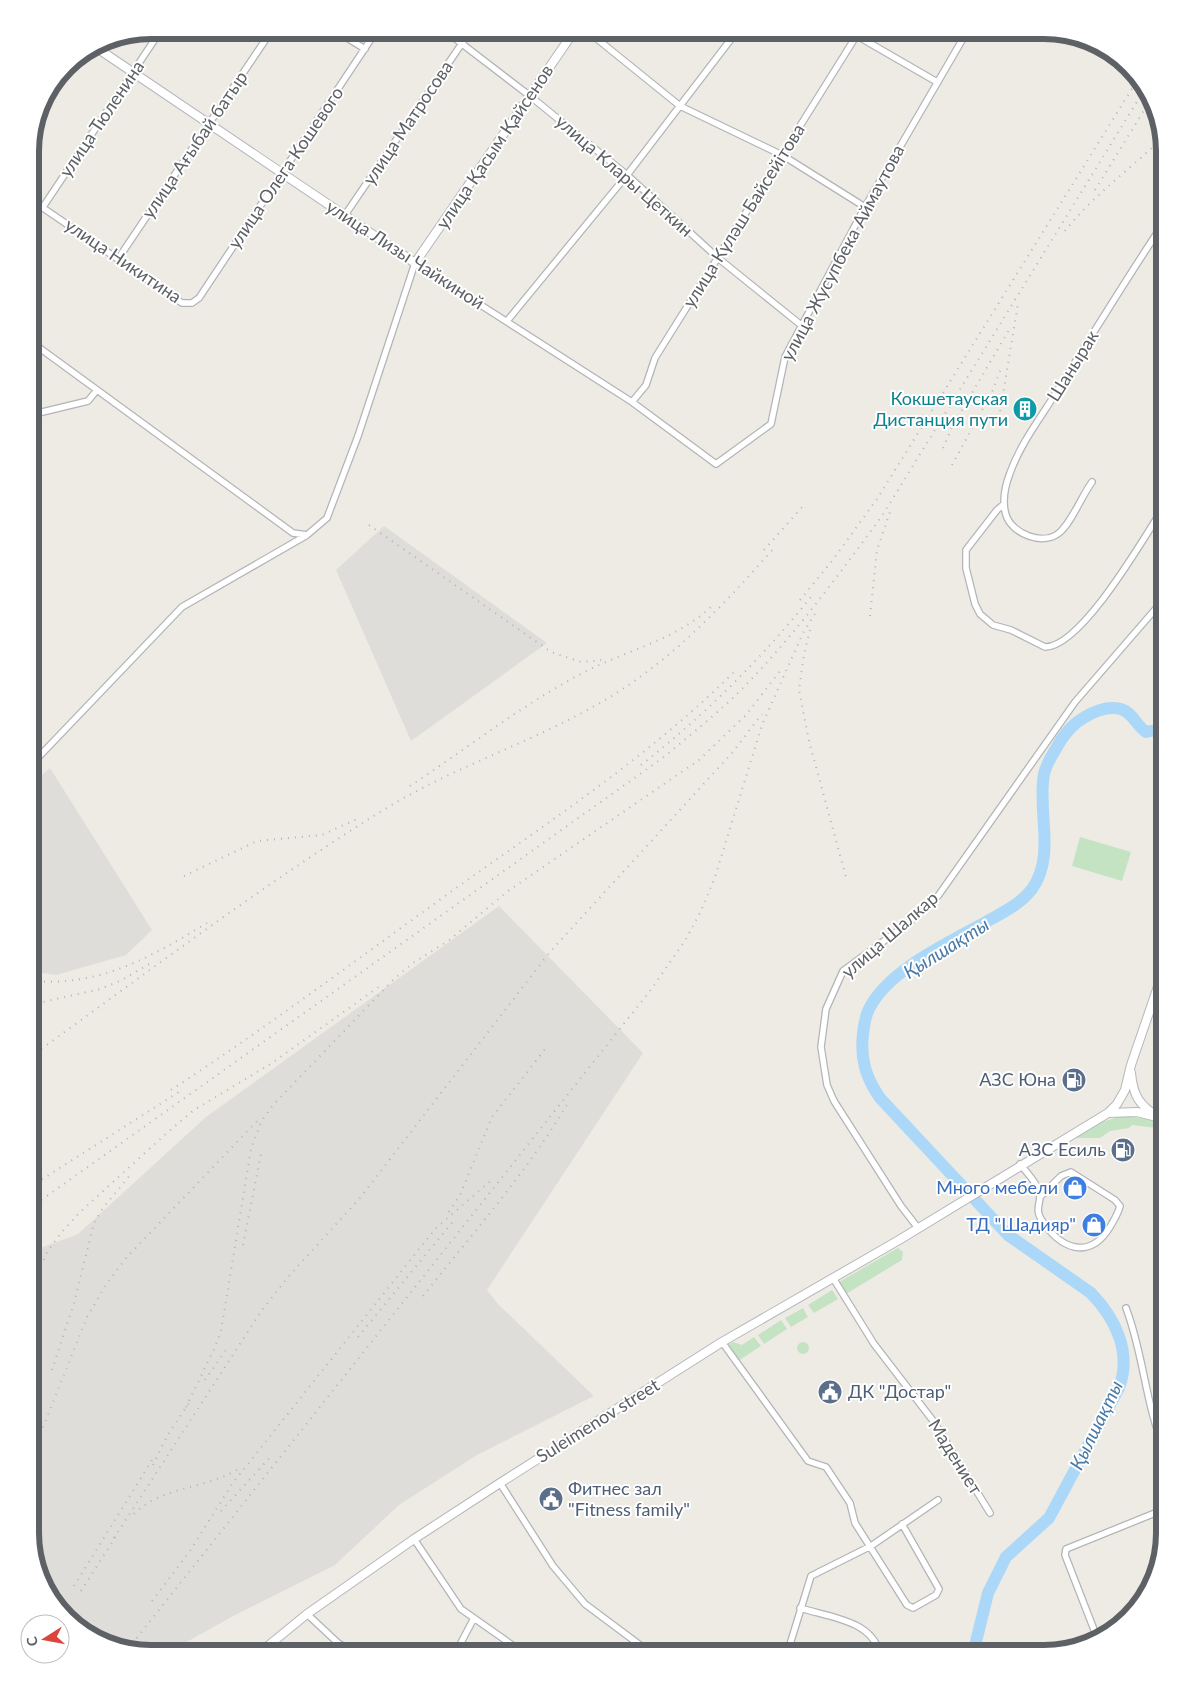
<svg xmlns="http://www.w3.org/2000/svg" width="1195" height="1684" font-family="Lato,sans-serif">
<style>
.industrial{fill:#dfddd9}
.green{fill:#c4e3c3}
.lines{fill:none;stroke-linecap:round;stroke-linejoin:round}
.river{stroke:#abd8f8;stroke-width:12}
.street-casing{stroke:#b2b5b8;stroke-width:8}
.secondary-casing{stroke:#b4b7bb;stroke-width:10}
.street{stroke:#fff;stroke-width:5.5}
.secondary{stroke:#fff;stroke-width:8}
.rail{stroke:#b3b4b4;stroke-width:2;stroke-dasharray:1 6;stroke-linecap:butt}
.labels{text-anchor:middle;stroke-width:4;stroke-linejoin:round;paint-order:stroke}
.street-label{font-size:18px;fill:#5d6064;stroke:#fff}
.culture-label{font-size:18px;fill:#0d838f;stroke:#fff;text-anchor:end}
.service-label{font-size:18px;fill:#4e5e75;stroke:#fff;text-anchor:end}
.shop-label{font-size:18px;fill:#366cbe;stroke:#fff;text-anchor:end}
.water-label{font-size:19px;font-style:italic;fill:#497aa8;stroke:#fff}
.rim{fill:none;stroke:#5d6064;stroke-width:6}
</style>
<rect width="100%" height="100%" fill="#eeebe5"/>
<path class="industrial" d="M384,526L547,643L411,741L336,570Z
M50,768L152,930L126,955L56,975L30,971V786Z
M499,906L643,1053L487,1290L498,1304L594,1396L477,1455L399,1505L335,1565L235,1615L165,1654H143L90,1638L46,1594L30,1533V1252L78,1234L206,1117Z"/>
<path class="green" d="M1080,837L1131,852L1122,881L1072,866Z
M1122,1116L1149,1119L1160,1123L1156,1128L1132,1125L1129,1128L1110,1131L1100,1138H1076L1075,1136L1102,1122Z
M898,1248L903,1252L902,1260L846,1294L839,1282Z
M832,1290L838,1299L814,1313L808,1305Z
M803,1308L808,1317L791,1327L785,1318Z
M781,1320L787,1329L764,1344L758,1335Z
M754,1337L761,1346L738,1361L728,1345L733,1342L742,1345Z
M797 1348a6 6 0 1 1 12 0a6 6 0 1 1-12 0Z"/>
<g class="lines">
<path class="river" d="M973,1654L988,1593L1006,1557L1049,1518L1119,1388C1132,1353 1116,1319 1091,1293L1008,1235L880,1098C866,1078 860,1059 863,1034C864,1025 865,1017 869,1009C888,970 950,942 986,922C1002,913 1021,904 1032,889C1056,855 1037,812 1044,774C1046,765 1052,755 1057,747C1064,734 1072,724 1085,717C1095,711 1109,706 1121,709C1133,713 1136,725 1146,732L1165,728"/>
<defs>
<path id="street" d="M334,30L365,49
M444,30L530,96L627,175L718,258L801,325
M586,30L680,106L782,155L865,207
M847,30L937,82
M30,199L182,303H192L199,298L377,30
M43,207L161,30
M345,215L471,30
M118,259L272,30
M507,321L627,175L738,30
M30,341L293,533L307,535
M632,402L646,385L655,358L860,30
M30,415L88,401L97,390
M1092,482C1081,497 1072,522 1059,533C1043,546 1012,534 1006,515C1002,502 1005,486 1010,473C1021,442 1042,416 1059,388C1094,332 1128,276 1165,221
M1004,504L997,510L966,550V568L975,604L980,614L993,625L1011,630L1045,647C1082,647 1145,536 1165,505
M30,766L182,607L307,535L327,518L358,436L415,263L632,402L716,464L771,424L785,357L865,207L968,30
M1020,1164C1027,1173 1040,1186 1040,1197C1039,1206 1036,1211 1041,1219C1060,1249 1089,1261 1110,1227C1114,1220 1118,1214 1120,1206L1115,1200L1071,1172L1061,1176L1040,1197
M918,1228L901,1206L834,1101L827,1085L821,1047L826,1009L843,971L907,924L938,896L1075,702L1165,598
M833,1278L874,1344L934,1422L990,1513
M1126,1308C1144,1355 1145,1405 1165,1450
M722,1342L808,1461L826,1467L850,1503L855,1523L907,1605L913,1608L936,1595L939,1589L902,1524
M500,1483L553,1566L585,1604L652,1654
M414,1539L461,1609L525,1654
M800,1608C829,1617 872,1620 880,1654
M307,1614L338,1643L332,1654
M1098,1640L1065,1555L1066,1549L1165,1509
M338,1643L356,1654
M455,1654L474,1618
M787,1654L811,1576L871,1546L938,1500"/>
<path id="secondary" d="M94,46L415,263L575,30
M1131,1073C1133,1095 1139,1106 1159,1117
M1108,1113L1137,1112L1165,1119
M258,1654L307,1614L414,1539L500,1483L722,1342L899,1240L1108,1113L1117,1104L1125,1090L1131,1065L1165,966"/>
</defs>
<use href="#street" class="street-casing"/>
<use href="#secondary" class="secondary-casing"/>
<use href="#street" class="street"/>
<use href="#secondary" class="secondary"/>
<path class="rail" d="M1095,190L1151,99
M1065,231C1093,195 1130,170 1162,138
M999,418L1018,304
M943,448L952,427L1009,330
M952,465L992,392L1002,366
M369,525L551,652L581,662L602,660
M764,550L803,506
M800,600L832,561L877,499L1138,79
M870,616L877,550L890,512
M810,630L804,654L799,690L809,741L847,881
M641,765C704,716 761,659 811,597
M410,786C465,750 519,707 577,676C622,651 673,642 711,607
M184,876L257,841L322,835L359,818
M30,981C100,987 149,958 207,923
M30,1005L100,989L120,981L151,963
M30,1057C147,973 262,885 385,809C455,766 534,742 605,700C671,661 724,605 774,548
M171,1090C272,1024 368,951 466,881C559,815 655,751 736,670
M30,1187L182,1090
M30,1208L664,757C689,736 714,716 737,694C791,640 837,577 882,516L1146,87
M449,1212L460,1195L492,1117L546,1048
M243,1245L262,1149
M30,1292L47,1252L61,1233L79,1213L168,1132L194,1110L272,1063L380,986
M423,1296C473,1233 527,1172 568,1103
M358,1337L455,1219
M52,1370L74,1303L94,1223L103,1208L131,1174
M205,1380L228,1347
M186,1407L215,1347L221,1331L251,1149L261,1122L273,1105L394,979L413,963L448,941L508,891L699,760L746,715L780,671
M30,1460L87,1317L107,1283L127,1257L259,1119
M153,1465L167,1436L189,1403
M221,1511L273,1454
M134,1514C163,1485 206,1490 240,1468
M114,1538L262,1310L289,1276L360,1198L549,953L732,753L762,714
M74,1586L154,1457
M81,1591L118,1533
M152,1601L190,1551L232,1484L435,1229L494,1178
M128,1649L653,987L686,939L701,911L715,877L762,725L803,633L818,609"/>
</g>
<defs>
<symbol id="building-disc" viewBox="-11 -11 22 22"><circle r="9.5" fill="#0f9aa8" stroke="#fff"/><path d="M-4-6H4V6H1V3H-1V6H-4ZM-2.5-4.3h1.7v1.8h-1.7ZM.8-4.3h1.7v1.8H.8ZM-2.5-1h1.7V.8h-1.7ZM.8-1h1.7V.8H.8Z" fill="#fff"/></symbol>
<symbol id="fuel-disc" viewBox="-11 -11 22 22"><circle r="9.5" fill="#5c6f8a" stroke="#fff"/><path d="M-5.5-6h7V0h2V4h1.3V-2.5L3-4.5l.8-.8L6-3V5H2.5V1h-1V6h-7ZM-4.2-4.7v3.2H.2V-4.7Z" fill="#fff"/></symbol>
<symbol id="shop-disc" viewBox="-11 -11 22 22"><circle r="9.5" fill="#3f7fe0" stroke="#fff"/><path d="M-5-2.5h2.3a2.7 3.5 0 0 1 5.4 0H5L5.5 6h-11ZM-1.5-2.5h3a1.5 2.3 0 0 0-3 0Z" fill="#fff"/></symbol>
<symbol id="civic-disc" viewBox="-11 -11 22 22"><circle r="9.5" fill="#5c6f8a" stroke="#fff"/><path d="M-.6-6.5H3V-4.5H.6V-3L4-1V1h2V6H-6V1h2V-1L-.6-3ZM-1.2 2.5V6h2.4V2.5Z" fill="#fff"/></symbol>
</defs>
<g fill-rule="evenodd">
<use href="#building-disc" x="1011" y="395" width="28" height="28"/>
<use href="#fuel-disc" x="1060" y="1066" width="28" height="28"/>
<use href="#fuel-disc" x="1109" y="1136" width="28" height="28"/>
<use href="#shop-disc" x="1061" y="1174" width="28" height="28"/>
<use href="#shop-disc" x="1080" y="1211" width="28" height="28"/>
<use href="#civic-disc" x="816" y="1378" width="28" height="28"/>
<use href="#civic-disc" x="537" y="1485" width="28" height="28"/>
</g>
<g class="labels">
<g class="street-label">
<text transform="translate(102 119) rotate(-56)" y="6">улица Тюленина</text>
<text transform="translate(408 123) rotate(-56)" y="6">улица Матросова</text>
<text transform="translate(195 145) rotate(-56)" y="6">улица Ағыбай батыр</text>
<text transform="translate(495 147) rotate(-56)" y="6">улица Қасым Қайсенов</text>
<text transform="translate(286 168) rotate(-56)" y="6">улица Олега Кошевого</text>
<text transform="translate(624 176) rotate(41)" y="6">улица Клары Цеткин</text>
<text transform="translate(744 216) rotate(-58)" y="6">улица Күләш Байсейітова</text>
<text transform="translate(843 253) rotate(-62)" y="6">улица Жусупбека Аймаутова</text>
<text transform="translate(405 255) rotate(33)" y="6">улица Лизы Чайкиной</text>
<text transform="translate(123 261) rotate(34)" y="6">улица Никитина</text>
<text transform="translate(1073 366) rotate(-58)" y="6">Шанырак</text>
<text transform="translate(890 935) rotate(-41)" y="6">улица Шалкар</text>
<text transform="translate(598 1421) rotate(-32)" y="6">Suleimenov street</text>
<text transform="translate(955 1457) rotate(58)" y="6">Мадениет</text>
</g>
<g class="culture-label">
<text x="1008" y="405">Кокшетауская<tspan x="1008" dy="21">Дистанция пути</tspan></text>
</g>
<g class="service-label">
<text x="1056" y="1086">АЗС Юна</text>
<text x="1106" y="1156">АЗС Есиль</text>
<text x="848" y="1398" text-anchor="start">ДК "Достар"</text>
<text x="568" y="1495" text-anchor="start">Фитнес зал<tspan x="568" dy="21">"Fitness family"</tspan></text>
</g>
<g class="shop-label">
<text x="1058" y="1194">Много мебели</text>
<text x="1076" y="1231">ТД "Шадияр"</text>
</g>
<g class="water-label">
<text transform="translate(946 948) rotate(-32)" y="7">Қылшақты</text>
<text transform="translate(1096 1425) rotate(-64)" y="7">Қылшақты</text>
</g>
</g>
<path d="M0 0H1195V1684H0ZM151 39H1044A112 112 0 0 1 1156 151V1533A112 112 0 0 1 1044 1645H151A112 112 0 0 1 39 1533V151A112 112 0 0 1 151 39Z" fill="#fff" fill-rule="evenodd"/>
<path class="rim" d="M151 39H1044A112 112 0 0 1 1156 151V1533A112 112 0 0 1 1044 1645H151A112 112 0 0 1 39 1533V151A112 112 0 0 1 151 39Z"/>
<g transform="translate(45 1639) rotate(259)"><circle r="24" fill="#ffffff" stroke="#bebfc1"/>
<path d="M0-4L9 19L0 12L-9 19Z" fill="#da463e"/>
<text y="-8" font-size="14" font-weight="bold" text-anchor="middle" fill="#5d6064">С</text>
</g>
</svg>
